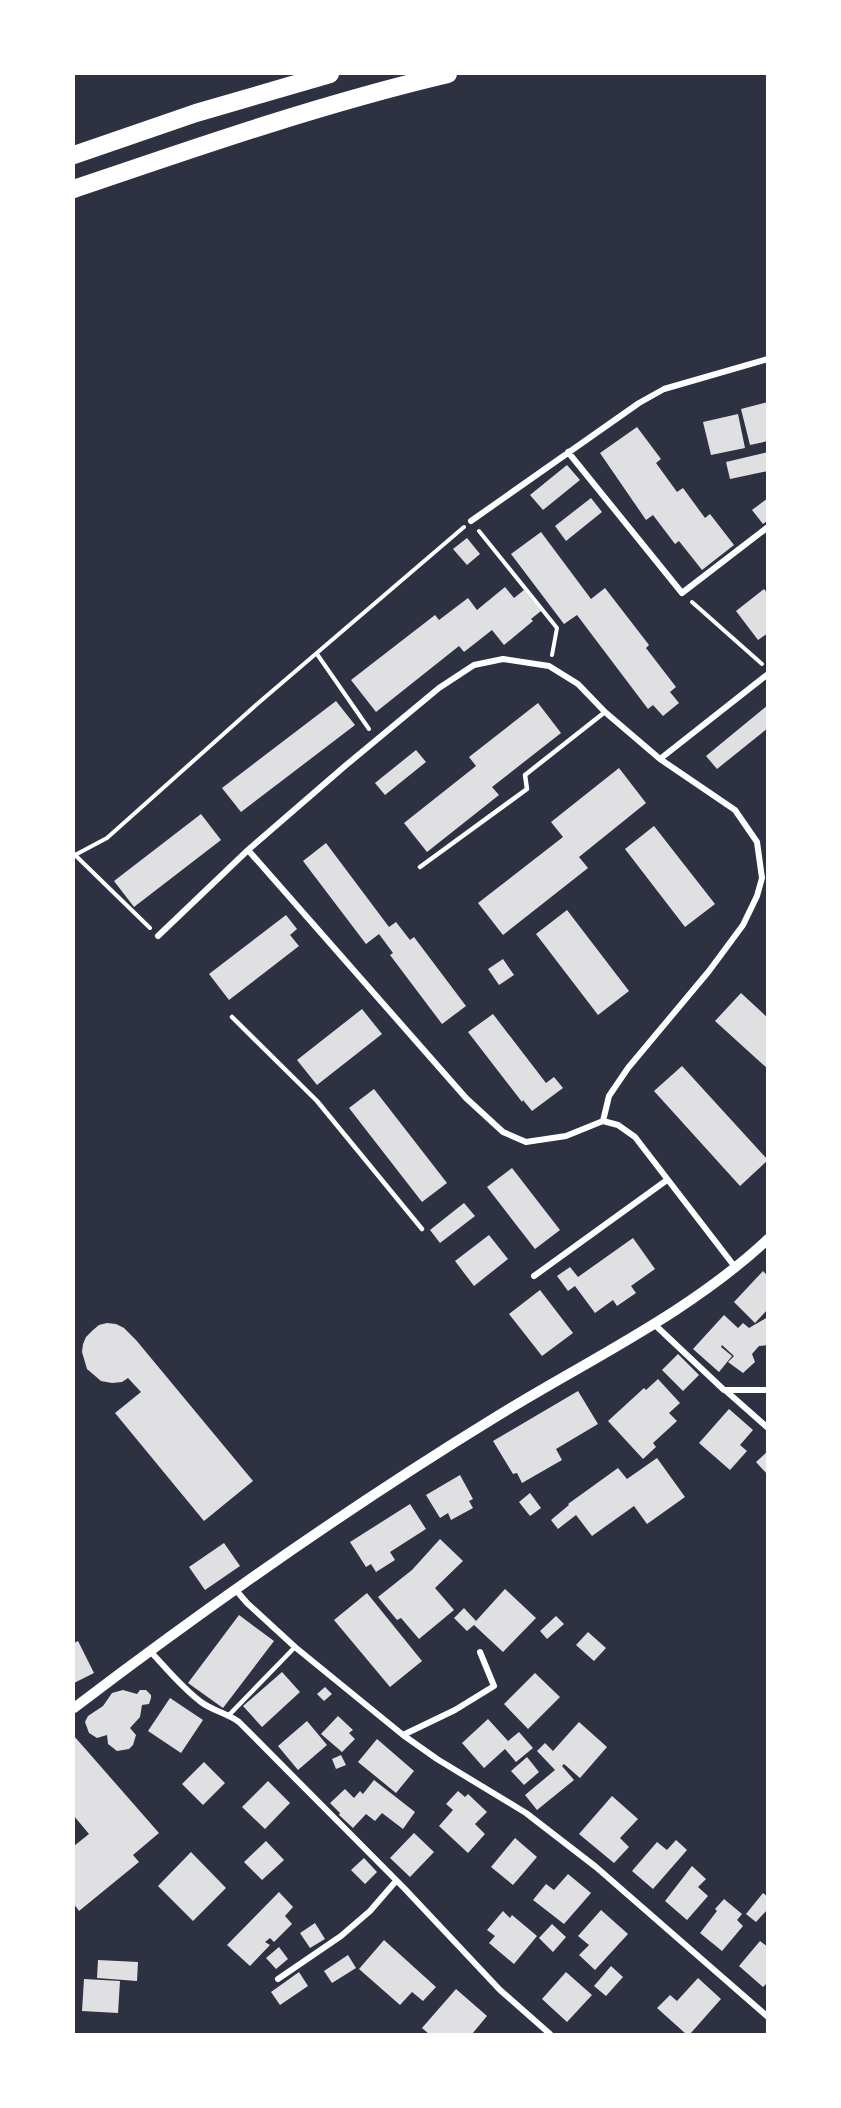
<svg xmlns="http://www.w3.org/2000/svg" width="841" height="2108" font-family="Inter,sans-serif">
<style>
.building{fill:#e0e0e3}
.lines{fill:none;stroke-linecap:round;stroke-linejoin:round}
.path{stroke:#fff;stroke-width:4}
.service{stroke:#fff;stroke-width:4.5}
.minor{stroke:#fff;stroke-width:6}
.tertiary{stroke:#fff;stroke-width:10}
.motorway{stroke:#fff;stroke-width:18}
</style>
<rect width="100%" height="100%" fill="#2d3142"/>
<path class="building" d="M768,402V441L750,445L741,409Z
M738,414L745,448L711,455L703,422Z
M637,427L661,459L656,463L677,492L683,488L705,518L710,514L734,545L702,570L679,541L675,544L653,515L646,520L600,453Z
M768,452V471L730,479L726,462Z
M567,465L580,480L543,510L530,495Z
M591,498L602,512L566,541L555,526Z
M768,498V520L763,524L752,510Z
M541,532L591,599L605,588L649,645L646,648L676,687L670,692L679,703L663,716L653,705L648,709L577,615L564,624L511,554Z
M467,538L480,554L467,565L453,549Z
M505,587L514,598L524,590L541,611L531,619L533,621L504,645L492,630L464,652L459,646L376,712L351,680L435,615L439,620L468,598L477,610Z
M764,589L768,594V633L758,640L736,611Z
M336,701L355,725L241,812L222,788Z
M538,703L561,733L492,787L499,795L427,852L404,823L476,766L469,757Z
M768,705V728L717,769L706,756Z
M416,750L426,762L385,795L375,783Z
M619,768L646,803L579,857L588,868L503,935L478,903L563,837L551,822Z
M201,814L221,840L134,907L114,881Z
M654,826L715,904L685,927L625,849Z
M326,843L389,927L396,922L410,940L414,937L466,1006L442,1024L390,955L393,953L379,934L366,944L303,861Z
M567,910L629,991L598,1015L536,934Z
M286,915L297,929L290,935L299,946L229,1000L209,974Z
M503,959L514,975L499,985L488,969Z
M741,993L768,1018V1069L715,1021Z
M362,1009L382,1034L317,1085L297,1060Z
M493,1014L546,1083L554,1077L563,1088L532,1111L523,1100L522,1102L468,1032Z
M682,1066L768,1160L740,1186L654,1091Z
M374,1089L447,1183L422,1202L349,1108Z
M512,1168L560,1230L535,1249L487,1187Z
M464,1203L475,1216L440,1243L430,1230Z
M489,1235L508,1259L474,1286L455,1261Z
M633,1238L655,1269L631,1286L636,1293L617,1306L613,1300L595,1313L575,1286L568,1291L557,1276L570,1267L578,1277Z
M763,1271L768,1276V1309L755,1323L734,1302Z
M540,1290L573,1333L542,1356L509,1314Z
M724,1315L738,1328L743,1323L749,1328L768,1317V1345L759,1346L752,1354L755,1362L743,1373L728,1362L734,1356L722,1345L721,1347L732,1356L719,1372L693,1349Z
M107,1323L116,1324L124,1328L136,1340L253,1481L204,1521L115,1413L141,1392L128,1378L122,1382L112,1383L101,1381L87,1369L82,1352L83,1344L86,1337L93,1330L99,1325Z
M678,1354L699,1375L683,1391L662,1370Z
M658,1379L680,1403L669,1413L677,1421L653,1443L656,1447L643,1459L608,1421L644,1388L646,1390Z
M578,1391L598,1424L556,1449L562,1460L522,1483L517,1473L513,1474L493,1441Z
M729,1409L753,1430L740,1445L747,1451L730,1470L699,1443Z
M768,1451V1475L756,1462Z
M657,1458L685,1497L647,1524L634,1506L592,1536L576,1515L558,1529L551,1520L569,1505L568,1504L618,1468L627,1479Z
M460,1475L473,1499L469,1501L473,1508L451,1520L448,1513L440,1518L426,1495Z
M530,1493L541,1508L530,1516L519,1502Z
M410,1504L426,1529L390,1552L395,1560L376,1572L371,1564L366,1567L350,1542Z
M440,1539L463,1561L435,1588L454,1610L419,1639L401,1618L397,1620L378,1597L412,1570Z
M224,1543L240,1566L205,1590L189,1567Z
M505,1589L536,1618L503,1652L474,1625L467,1631L454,1618L464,1608L476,1621Z
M367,1593L422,1661L390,1687L334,1620Z
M239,1615L274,1641L223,1708L188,1683Z
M556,1616L564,1624L547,1639L540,1631Z
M588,1632L606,1648L594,1661L576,1645Z
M78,1641L94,1673L74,1683V1643Z
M282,1672L300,1692L262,1727L243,1706Z
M535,1673L560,1697L528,1729L504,1704Z
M325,1687L332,1694L324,1701L317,1694Z
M123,1690L137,1694L140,1690H146L151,1695V1698L149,1704L142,1705L140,1717L130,1728L136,1735L133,1745L129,1749L117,1751L108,1744L107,1735L97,1738L89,1733L85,1722L88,1716L103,1706L112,1693Z
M170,1698L203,1720L181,1753L148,1731Z
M338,1716L353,1730L349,1733L355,1739L342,1752L321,1734Z
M488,1719L508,1741L519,1732L533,1748L516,1762L505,1749L484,1768L462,1743Z
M307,1721L327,1745L298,1770L278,1746Z
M579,1722L607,1747L580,1778L564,1764L562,1766L574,1780L537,1810L525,1795L555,1770L537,1751L545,1743L553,1751Z
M74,1736L159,1833L133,1855L139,1862L79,1911L74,1904V1846L89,1834L74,1816Z
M377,1739L414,1771L396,1793L358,1762Z
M341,1755L346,1765L336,1769L332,1759Z
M527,1757L539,1772L524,1785L511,1771Z
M204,1762L225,1783L203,1805L182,1784Z
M374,1780L415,1812L403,1829L382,1813L375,1821L366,1814L353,1828L339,1815L340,1813L330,1803L345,1789L354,1798L360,1791L363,1794Z
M268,1781L290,1803L265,1829L242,1807Z
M458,1791L465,1797L468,1794L487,1812L475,1824L485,1834L468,1853L439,1826L453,1810L446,1804Z
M612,1796L638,1819L620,1838L629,1847L614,1863L579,1834Z
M414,1833L434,1852L410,1877L390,1858Z
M515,1838L537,1857L513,1885L491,1867Z
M676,1840L687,1850L653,1889L632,1871L657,1842L667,1850Z
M266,1841L284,1860L262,1880L244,1862Z
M191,1852L226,1888L193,1921L158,1886Z
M364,1858L377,1872L365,1884L351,1870Z
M692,1866L706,1879L698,1887L708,1896L687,1920L665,1901Z
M568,1874L591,1893L564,1924L533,1900L546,1884L554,1890Z
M279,1892L293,1907L285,1916L292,1924L274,1942L270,1938L265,1942L270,1945L250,1966L227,1945Z
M763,1893L768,1897V1909L756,1922L746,1914Z
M724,1899L742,1914L737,1920L743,1926L722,1951L700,1933L717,1911L715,1909Z
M601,1910L628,1934L595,1970L579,1955L589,1945L578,1936Z
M503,1911L510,1918L512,1915L537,1936L514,1964L489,1943L495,1936L487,1930Z
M315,1923L325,1939L310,1948L300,1933Z
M552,1924L566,1937L553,1952L539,1938Z
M384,1940L436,1987L423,2001L412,1992L400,2005L359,1969Z
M760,1941L768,1947V1982L763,1987L739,1966Z
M279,1947L288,1959L276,1969L266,1958Z
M348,1955L356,1968L332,1983L324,1971Z
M98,1960L138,1962L137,1981L97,1978Z
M611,1966L623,1977L606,1996L594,1986Z
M299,1972L308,1986L280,2005L271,1992Z
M566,1972L592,1995L567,2022L542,1999Z
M698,1978L721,1999L690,2034H686L657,2008L670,1995L677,2001Z
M84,1979L120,1981L118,2013L82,2011Z
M456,1989L487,2016L472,2034H429L422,2028Z"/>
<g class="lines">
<path class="path" d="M479,531L557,628L552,655
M692,602L762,664
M317,654L369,729
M74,854L150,928
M75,855L107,838L256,705L464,527"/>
<path class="service" d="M420,867L527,789L525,775L605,712
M232,1017L317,1101L422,1229
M229,1715L295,1647"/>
<path class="minor" d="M568,452L682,593L768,527
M471,521L639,403L664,389L768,359
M660,759L768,674
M248,850L466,1098L503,1132L526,1142L566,1136L603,1121
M158,936L248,850L345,766L439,688L474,665L503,659L549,666L578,684L605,712L660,759L735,810L757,842L762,878L757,896L743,925L709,971L628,1068L609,1096L603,1121L618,1125L635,1137L735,1267
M534,1276L667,1180
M654,1324L724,1390H768
M725,1390L768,1428
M235,1589L247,1603L295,1647L403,1735L437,1759L526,1813L596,1867L768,2017
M150,1651C166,1668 182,1688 201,1702C213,1711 227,1713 239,1722L404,1888L500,1990L550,2034
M403,1735L455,1710L494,1686L480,1652
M278,1979L341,1936L370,1911L396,1881"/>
<path class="tertiary" d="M74,1708C211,1604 352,1505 499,1415C590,1359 689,1313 768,1239"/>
<path class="motorway" d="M74,155L196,113L330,74
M74,189C197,147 321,104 448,74"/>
</g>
<rect width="841" height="2108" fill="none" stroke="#ffffff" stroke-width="150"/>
</svg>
